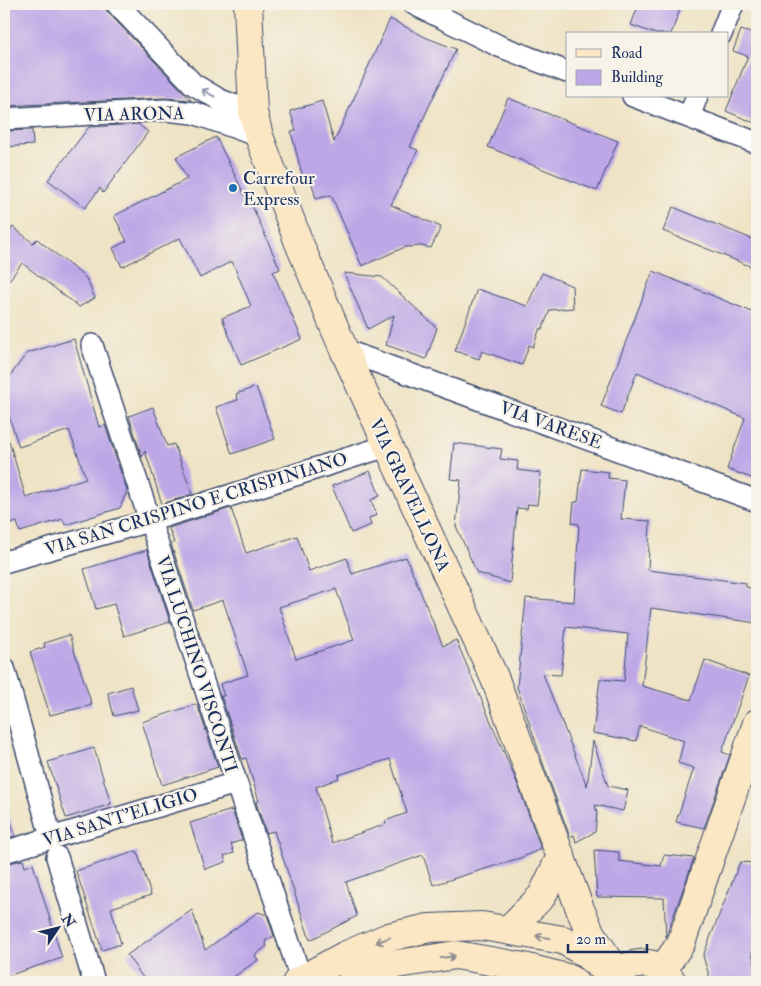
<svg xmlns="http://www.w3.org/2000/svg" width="761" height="986" font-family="'IM FELL Double Pica',serif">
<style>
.building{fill:#bda7e7;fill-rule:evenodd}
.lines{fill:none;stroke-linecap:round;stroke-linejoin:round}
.street-casing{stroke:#3b4a6d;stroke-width:24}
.secondary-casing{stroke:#3b4a6d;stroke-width:30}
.street{stroke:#fff;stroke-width:21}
.secondary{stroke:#fbe7c3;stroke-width:28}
.oneway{stroke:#8d97ae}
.oneway2{stroke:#8b8b90}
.poi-dot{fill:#1f6fb2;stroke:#f7f3e8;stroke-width:2}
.labels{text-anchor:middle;stroke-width:4.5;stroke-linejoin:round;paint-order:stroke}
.street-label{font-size:18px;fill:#1b2f5e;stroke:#f7f3e8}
.poi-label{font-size:18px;fill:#1b2f5e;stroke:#f7f3e8;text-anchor:start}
</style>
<rect width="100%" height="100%" fill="#f7f3e8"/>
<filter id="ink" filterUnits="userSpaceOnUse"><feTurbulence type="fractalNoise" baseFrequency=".02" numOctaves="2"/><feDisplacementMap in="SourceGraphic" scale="10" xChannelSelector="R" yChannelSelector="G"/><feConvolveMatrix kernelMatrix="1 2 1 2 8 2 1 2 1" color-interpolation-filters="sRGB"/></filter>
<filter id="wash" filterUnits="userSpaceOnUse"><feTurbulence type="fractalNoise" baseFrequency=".0096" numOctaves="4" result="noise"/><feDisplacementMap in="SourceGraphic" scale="20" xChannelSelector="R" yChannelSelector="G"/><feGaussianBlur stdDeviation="1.12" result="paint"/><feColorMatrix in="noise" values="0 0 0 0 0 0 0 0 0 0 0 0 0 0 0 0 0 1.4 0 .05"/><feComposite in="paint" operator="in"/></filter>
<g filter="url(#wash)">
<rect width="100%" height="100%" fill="#efe3c5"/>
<g id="blocks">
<path class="building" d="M4,4H100L191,100L164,98L4,106Z
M639,4H682L671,34H656L631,25Z
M390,19L427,38L456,49L410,147L418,150L391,205L441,227L431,248L421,246L405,247L362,266L331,195L316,199L311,180L304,182L291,132L296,130L290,111L322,101L334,142Z
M741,30L757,35V124L726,111L748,56L733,51Z
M508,98L618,141L597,191L488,147Z
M138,124L148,132L103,193L100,188L85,208L48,180L89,127Z
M32,130L33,145L4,147V131Z
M216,137L248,202L250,201L280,269L273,272L302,339L241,365L222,318L251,306L232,261L200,278L180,238L122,267L113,248L127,241L114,216L187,179L176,157Z
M673,207L757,241V269L663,231Z
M13,227L33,243L37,239L86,278L95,298L79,307L22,263L4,287V239Z
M653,271L757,314V480L727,469L745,418L637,372L621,414L601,406Z
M344,273L382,277L437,328L426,359L386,345L394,315L368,329Z
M542,273L572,286L573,308L550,310L542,330L540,328L533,347L529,345L522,365L482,351L479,359L455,351L477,289L527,306Z
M74,339L99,427L105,425L127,491L120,508L65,525L63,519L20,532L17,522L4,526V442L9,441L26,498L86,478L69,430L19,447L4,401V384L27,353Z
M256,387L275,439L232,454L216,407L238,400L236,394Z
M153,407L167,446L174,444L192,494L162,504L145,451L142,457L129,416Z
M454,443L502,449L500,459L518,461L517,470L541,473L537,505L528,504L527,509L517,508L510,583L477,573L456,526L461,480L450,479Z
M582,469L609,472L608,478L625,480L621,519L650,521L648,570L746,583V587L757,589V623L651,608L642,686L691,700L705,660L749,676L722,752L730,755L704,828L676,822L694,768L678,763L684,741L640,726L636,741L593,733L600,679L624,681L628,634L566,627L561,675L543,674L587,786L593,741L608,786L628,790L623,811L595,805L597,813L595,832L576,842L574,835L570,837L545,769L517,687L526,598L574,602L579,524L572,523L574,502H578Z
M370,471L380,496L371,500L377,515L369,518L371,525L351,533L332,486Z
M231,508L246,553L297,536L309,571L347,558L352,574L406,557L443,646L456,640L520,790L541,849L520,858L433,885L423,855L346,882L357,916L310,940L274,831L266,833L256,802L259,801L246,758L242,759L221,696H224L220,684L248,675L223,600L193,610L171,544L174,543L169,528ZM336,589L354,640L296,659L279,607ZM390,759L407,813L385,821L386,824L332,843L316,787L339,778L338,775Z
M147,550L170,622L124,636L114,604L96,609L84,569Z
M69,635L92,705L50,715L30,652L45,647L44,643Z
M131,686L138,710L114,716L108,693Z
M197,704L218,767L162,785L142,722Z
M94,748L111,804L66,818L48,762Z
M232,810L242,840L231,844L234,853L224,856L226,862L205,869L190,823Z
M9,815L15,836L4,839V816Z
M594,850L619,852V861L661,866L664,855L694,858L666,937L664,898L597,897Z
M137,851L151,895L111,908L121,944L102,950L76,871Z
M23,860L25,867L33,864L62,958L4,977V864Z
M740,862L757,863V935L752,953L757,971V982H711L703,956Z
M192,910L205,950L258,912L267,915L274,936L265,941L267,946L255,955L258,960L226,982H146L127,955Z"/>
</g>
</g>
<g filter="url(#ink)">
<use href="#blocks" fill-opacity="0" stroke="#3b4a6d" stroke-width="1"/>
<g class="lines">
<defs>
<path id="street" d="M117,4L193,84L220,100L253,112
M414,4L499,46L567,72
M721,34L733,4
M633,96L757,143
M689,117L697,96
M4,119L165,110L194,113L259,136
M92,345L302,982
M344,350L757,501
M4,562L149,521L387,446
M4,668L51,837
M4,852L236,783
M57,857L94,982"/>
<path id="secondary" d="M248,4L253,112L259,136L299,243L344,350L495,679L580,909L591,934L618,973
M508,930L542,896L561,856
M662,970L681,943L757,723
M297,982L344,956L389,937L429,928L482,926L563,940L580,950L607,971
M351,982L391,965L456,955L524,967L567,978L574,982
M611,982C624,959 660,956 672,982"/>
</defs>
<use href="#street" class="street-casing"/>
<use href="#secondary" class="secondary-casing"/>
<use href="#street" class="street"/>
<use href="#secondary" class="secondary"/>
</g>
<defs><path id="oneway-shaft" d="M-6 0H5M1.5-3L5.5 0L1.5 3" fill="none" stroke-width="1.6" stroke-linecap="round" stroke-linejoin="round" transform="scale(1.25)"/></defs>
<use class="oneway" href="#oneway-shaft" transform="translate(208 93) rotate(-151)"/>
<g class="oneway2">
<use href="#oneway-shaft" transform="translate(543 937) rotate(-170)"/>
<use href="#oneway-shaft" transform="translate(383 940) rotate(159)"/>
<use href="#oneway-shaft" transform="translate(448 957) rotate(-7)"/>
</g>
</g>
<circle class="poi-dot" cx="233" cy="188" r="5"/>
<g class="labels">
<g class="street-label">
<text transform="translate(134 114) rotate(-1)" y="6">VIA ARONA</text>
<text transform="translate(551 425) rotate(20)" y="6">VIA VARESE</text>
<text transform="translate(410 495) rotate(65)" y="6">VIA GRAVELLONA</text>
<text transform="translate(196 504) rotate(-17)" y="6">VIA SAN CRISPINO E CRISPINIANO</text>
<text transform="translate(197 664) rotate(72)" y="6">VIA LUCHINO VISCONTI</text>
<text transform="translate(120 817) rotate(-17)" y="6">VIA SANT'ELIGIO</text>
</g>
<g class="poi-label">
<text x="243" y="184">Carrefour<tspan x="243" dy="21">Express</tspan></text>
</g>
</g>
<rect width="761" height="986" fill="none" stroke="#f7f3e8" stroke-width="20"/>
<rect x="566" y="32" width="162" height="65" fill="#f7f3e8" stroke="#9fa5b1"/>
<rect x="576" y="49" width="25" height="8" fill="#fbe7c3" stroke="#9fa5b1"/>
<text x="611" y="58" font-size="15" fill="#1b2f5e">Road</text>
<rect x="576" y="70" width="25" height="15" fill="#bda7e7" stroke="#9fa5b1"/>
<text x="611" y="82" font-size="15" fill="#1b2f5e">Building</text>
<g transform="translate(58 928) rotate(55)" stroke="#f7f3e8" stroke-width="4" paint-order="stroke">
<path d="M0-4L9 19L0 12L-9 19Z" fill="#1b2f5e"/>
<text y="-8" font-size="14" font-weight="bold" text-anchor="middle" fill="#1b2f5e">N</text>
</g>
<path d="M568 944v8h79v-8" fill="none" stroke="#1b2f5e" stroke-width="2.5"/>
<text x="576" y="944" font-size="15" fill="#1b2f5e" stroke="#f7f3e8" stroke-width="4" paint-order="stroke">20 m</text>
</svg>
